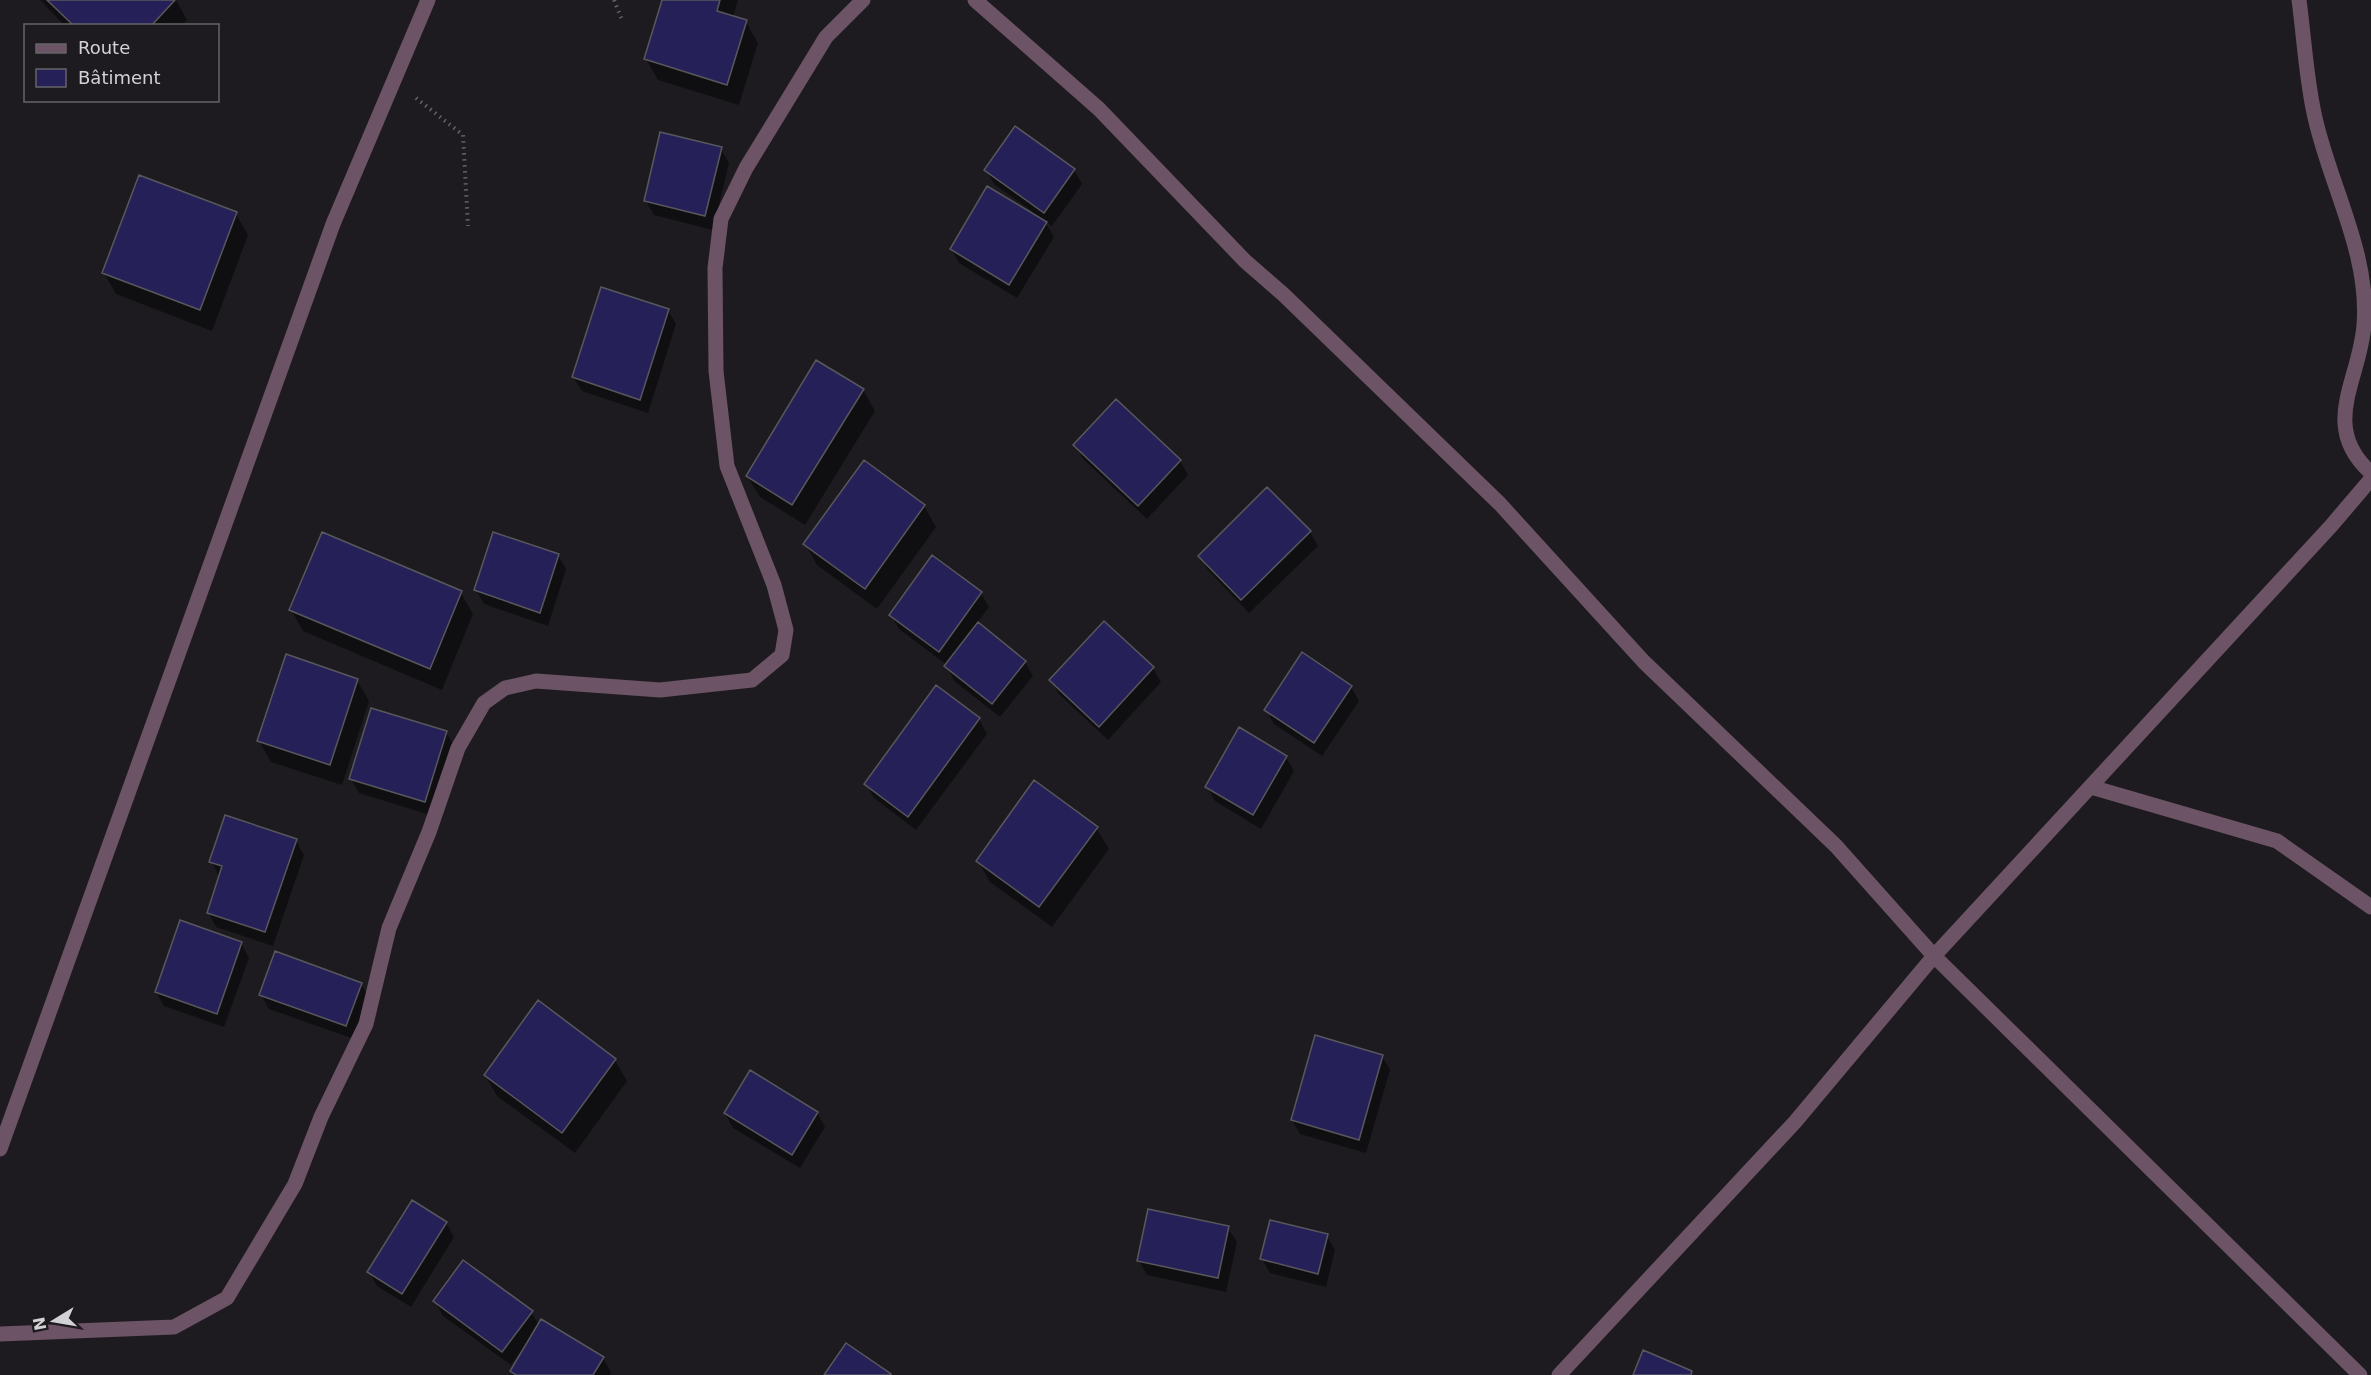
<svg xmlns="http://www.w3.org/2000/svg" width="2371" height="1375" font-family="'DejaVu Sans',sans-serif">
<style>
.shadow{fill:#0007}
.building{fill:#252158;stroke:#58585c;stroke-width:1.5}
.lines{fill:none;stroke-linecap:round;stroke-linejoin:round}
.path{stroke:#646265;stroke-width:4;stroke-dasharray:1.5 4.5;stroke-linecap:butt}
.minor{stroke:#6c5365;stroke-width:15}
</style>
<rect width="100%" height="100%" fill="#1d1b1f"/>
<path class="shadow" d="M40,0H176L187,20L182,26H65Z
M664,0H738L733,17L746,22L758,43L739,105L658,80L646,59Z
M721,149L729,163L713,230L654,215L646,201Z
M986,170H1074L1082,184L1052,226L1044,220L1054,237L1017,298L959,263L951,249L1033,212L994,184Z
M236,214L248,235L212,331L116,294L104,273Z
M668,310L676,324L648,413L582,391L573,377Z
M863,390L875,411L805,525L760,497L747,476Z
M1075,445L1180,461L1188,475L1147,519L1083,459Z
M924,506L936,527L877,609L817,565L805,544Z
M1310,532L1318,546L1249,613L1208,570L1199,556Z
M558,555L566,569L548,626L484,604L476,590Z
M461,593L473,614L442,690L303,631L291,610Z
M981,593L989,607L977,623L1025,662L1033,676L1000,717L954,681L947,665L899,629L891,615Z
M1104,623L1153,668L1161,682L1108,740L1059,694L1051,680Z
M357,680L369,701L342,785L271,762L259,741Z
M1351,687L1359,701L1322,756L1274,724L1266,710Z
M979,719L987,734L916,830L874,798L866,784Z
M446,732L454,746L433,816L359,793L351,779Z
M1286,757L1294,771L1261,829L1215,801L1207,787Z
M1096,828L1109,849L1052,927L990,882L978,861Z
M296,841L304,855L273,946L216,927L208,912L219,876L211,861Z
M241,943L249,958L224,1027L164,1006L156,992Z
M361,984L369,998L354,1039L269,1009L261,995Z
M1382,1056L1390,1070L1366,1153L1300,1134L1292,1120Z
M615,1060L627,1081L575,1153L497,1096L485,1075Z
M725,1113H817L825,1127L800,1168L733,1128Z
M412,1202L446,1223L454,1237L411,1307L377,1286L369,1272Z
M1228,1228L1237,1242L1226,1292L1147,1275L1139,1261Z
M1327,1236L1335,1250L1326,1287L1270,1273L1262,1259Z
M435,1301L531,1312L539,1325L603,1358L611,1372L610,1375H514L512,1371L523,1352L521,1351L511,1365L443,1316Z"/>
<path class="building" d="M47,0H175L151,26H74Z
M662,0H720L717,11L747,20L727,85L644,59Z
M1015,126L1075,169L1044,213L984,170Z
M660,132L722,147L705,216L644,201Z
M139,175L237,212L200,310L102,273Z
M987,186L1047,222L1009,285L950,249Z
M601,287L669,309L640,400L572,377Z
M816,360L864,389L792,505L746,476Z
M1116,399L1181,460L1138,506L1073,445Z
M864,460L925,505L865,589L803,544Z
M1267,487L1311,531L1241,600L1198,556Z
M322,532L462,591L430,669L289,610Z
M493,532L559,554L540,613L474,590Z
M932,555L982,592L939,652L889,615Z
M1104,621L1154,667L1099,727L1049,680Z
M978,622L1026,661L992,704L944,666Z
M1302,652L1352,686L1314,743L1264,710Z
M286,654L358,679L330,765L257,741Z
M936,685L980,718L908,817L864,784Z
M371,708L447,731L425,802L349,779Z
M1239,727L1287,756L1253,815L1205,787Z
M1034,780L1098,827L1039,907L976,861Z
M225,815L297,839L265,932L207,913L222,866L209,862Z
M180,920L242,942L217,1014L155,992Z
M275,951L362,983L346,1026L259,995Z
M538,1000L616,1059L562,1133L484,1075Z
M1315,1035L1383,1055L1359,1140L1291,1120Z
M750,1070L818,1112L792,1155L724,1113Z
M412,1200L447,1222L402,1294L367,1272Z
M1148,1209L1229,1226L1218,1278L1137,1261Z
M1270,1220L1328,1234L1318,1274L1260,1259Z
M463,1260L533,1311L502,1352L433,1301Z
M541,1319L604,1357L593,1375H516L510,1371Z
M846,1343L891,1374V1375H824Z
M1643,1350L1692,1371L1691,1375H1633Z"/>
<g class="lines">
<path class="path" d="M614,0L622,20
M416,98L463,135L468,226"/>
<path class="minor" d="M975,0L1099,109L1245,261L1284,295L1500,504L1644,662L1836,846L1934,956L2360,1375
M2299,0C2304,37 2306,76 2314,113C2328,182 2370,252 2364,325C2360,380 2319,426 2371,473
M2091,787L2277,841L2371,907
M0,1149L333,224L428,0
M0,1334L174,1327L227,1298L295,1184L321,1117L366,1024L389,928L429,832L458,748L484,703L505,688L536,681L660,690L752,680L782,655L786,630L774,585L727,466L716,371L715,268L721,219L746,168L826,37L863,0
M1559,1375L1795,1122L1934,956L2331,526L2371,479"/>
</g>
<rect x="24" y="24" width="195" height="78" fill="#1d1b1f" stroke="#656467" stroke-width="1.5"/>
<rect x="36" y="44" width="30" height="9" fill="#6c5365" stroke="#656467" stroke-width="1.5"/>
<text x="78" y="54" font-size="18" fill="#d2d1d3">Route</text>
<rect x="36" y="69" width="30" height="18" fill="#252158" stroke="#656467" stroke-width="1.5"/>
<text x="78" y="84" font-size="18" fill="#d2d1d3">Bâtiment</text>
<g transform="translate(54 1321) rotate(259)" stroke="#1d1b1f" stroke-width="4.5" paint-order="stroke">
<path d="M0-4.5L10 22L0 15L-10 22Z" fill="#d2d1d3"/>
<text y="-9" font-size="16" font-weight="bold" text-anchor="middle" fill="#d2d1d3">N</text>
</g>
</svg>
